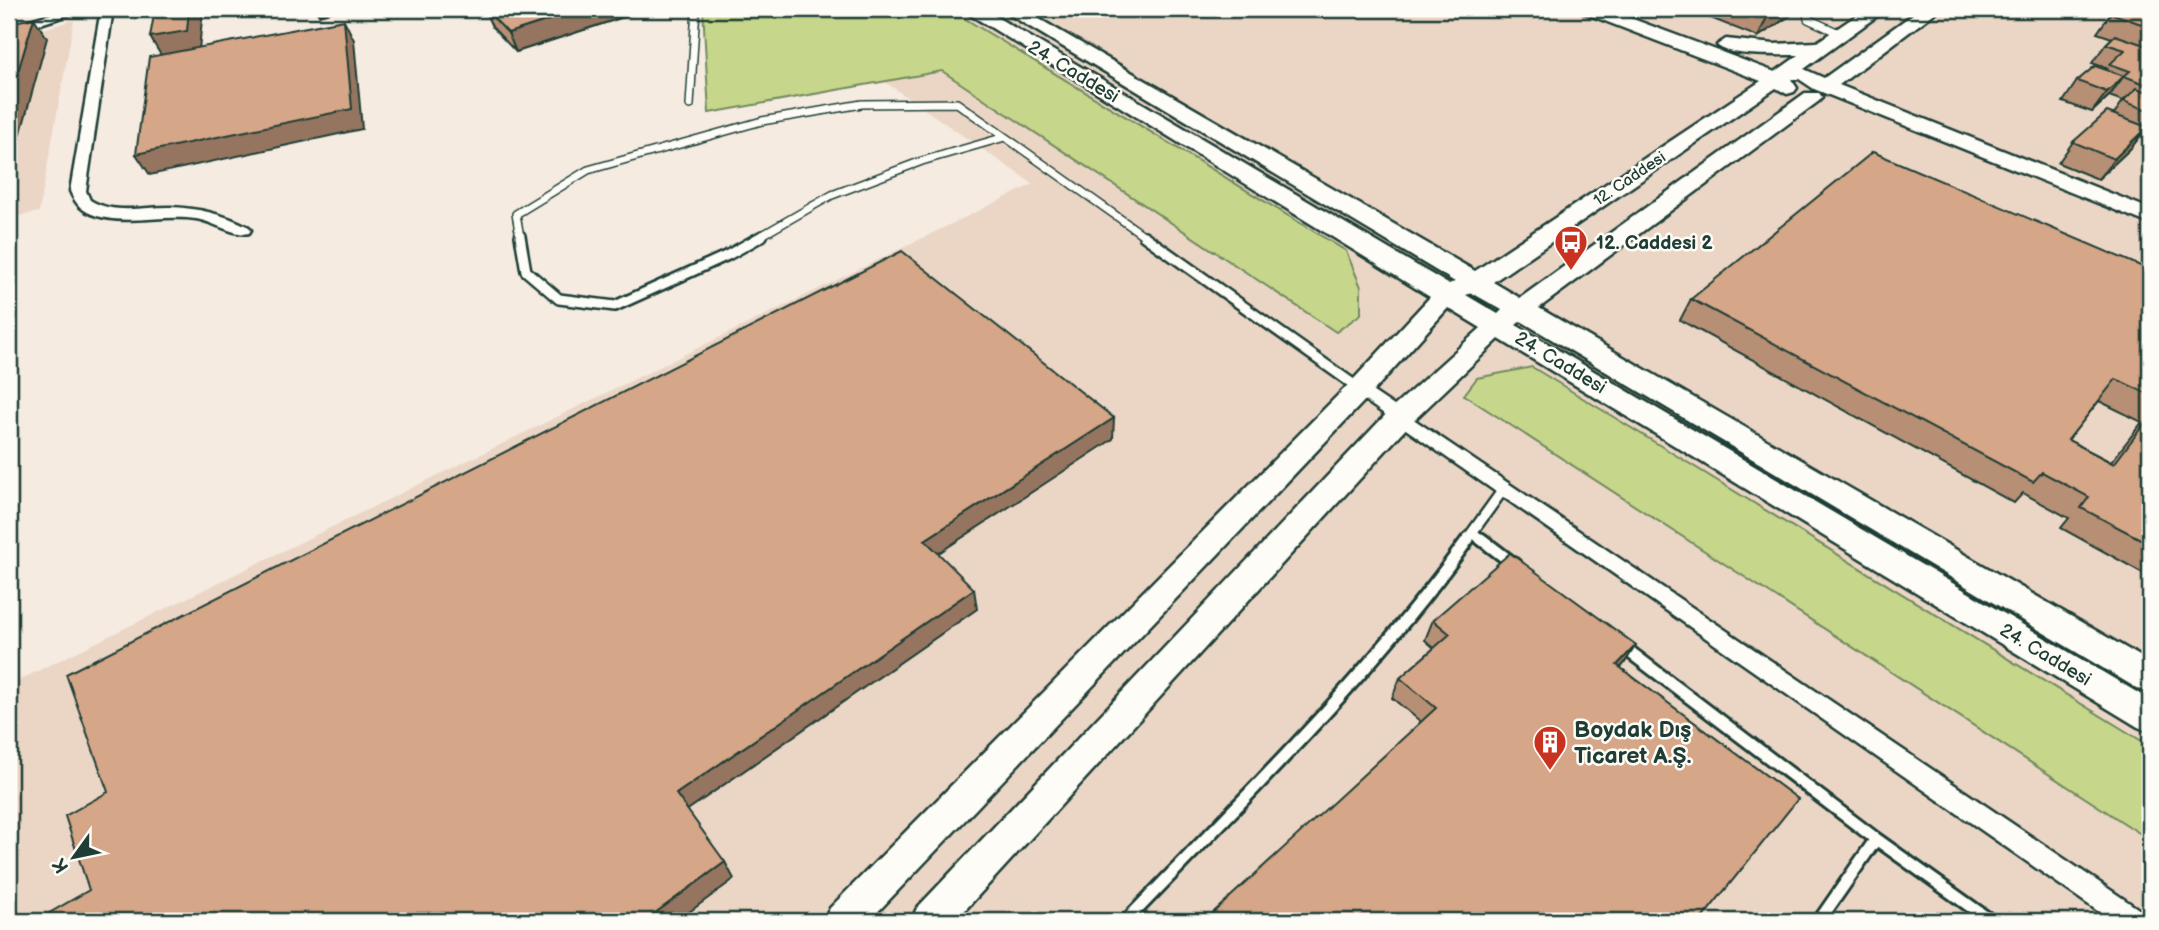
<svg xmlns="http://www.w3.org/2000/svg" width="2159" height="930" font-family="'Balsamiq Sans',sans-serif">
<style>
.built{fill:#ebd6c6}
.green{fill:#c6d78b;stroke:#728a60;stroke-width:2}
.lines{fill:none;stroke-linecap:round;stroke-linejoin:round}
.lane-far2-casing{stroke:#1f3d34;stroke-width:10}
.lane-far1-casing{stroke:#1f3d34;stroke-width:14}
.lane-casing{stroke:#1f3d34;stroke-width:17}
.street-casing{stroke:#1f3d34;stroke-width:5}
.secondary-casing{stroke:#1f3d34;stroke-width:5}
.lane-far2{stroke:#fdfcf7;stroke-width:7}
.lane-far1{stroke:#fdfcf7;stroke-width:9}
.lane{stroke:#fdfcf7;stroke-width:11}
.street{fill:#fdfcf7;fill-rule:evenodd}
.secondary{fill:#fdfcf7;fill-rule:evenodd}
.wall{fill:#b78f74;stroke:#1f3d34;stroke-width:2;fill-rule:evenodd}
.shaded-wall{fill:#95745e;stroke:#1f3d34;stroke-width:2}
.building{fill:#d5a687;stroke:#1f3d34;stroke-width:2}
.labels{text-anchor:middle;stroke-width:5;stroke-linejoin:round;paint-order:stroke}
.far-street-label{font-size:16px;fill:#1f3d34;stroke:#fdfcf7}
.street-label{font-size:19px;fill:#1f3d34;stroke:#fdfcf7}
.poi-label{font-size:19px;font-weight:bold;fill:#1f3d34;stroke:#fdfcf7;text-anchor:start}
.near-poi-label{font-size:23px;font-weight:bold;fill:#1f3d34;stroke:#fdfcf7;text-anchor:start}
</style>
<rect width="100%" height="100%" fill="#f5ebe1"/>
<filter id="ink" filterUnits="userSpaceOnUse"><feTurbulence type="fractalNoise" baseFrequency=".0143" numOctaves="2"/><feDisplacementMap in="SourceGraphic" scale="14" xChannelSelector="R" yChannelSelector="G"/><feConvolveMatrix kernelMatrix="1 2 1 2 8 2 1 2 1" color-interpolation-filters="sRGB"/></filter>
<g filter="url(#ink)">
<path class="built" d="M779,9H2150V921H9V685L1033,184Z
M74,20L39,212L9,218V39Z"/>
<path class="green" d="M703,9H949L1346,251L1361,287V314L1336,332L942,71L709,113Z
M1532,367L2150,746V840L1464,395L1477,378Z"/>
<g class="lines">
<defs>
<path id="lane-far2" d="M1816,9L1807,14L1808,19L1841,34
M690,105L696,9
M1005,137L1146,237
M520,237L516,214L588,170L762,121L862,104L957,103L1005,137
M759,237L832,195L922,161L1005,137"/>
<path id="lane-far1" d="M520,236L526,271L559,299L615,306L728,255L762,236
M1144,236L1360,389
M1473,533L1483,541
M1466,541L1505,487"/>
<path id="lane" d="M1481,539L1515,565
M1622,646L1876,839L1991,921
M1126,921C1244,798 1368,678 1468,539
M1819,921L1876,839"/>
<path id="street" d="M68,9H87L9,34V26Z
M101,9H113L86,191L90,200C114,215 142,207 170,207C197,208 224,214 249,227L251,230L249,233C236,237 212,221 196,219C164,214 129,225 97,216C82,211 76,205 70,191Z
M1360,383L2143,912L2147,921H2112L1354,393L1351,389L1354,385Z"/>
<path id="secondary" d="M961,9H983L1448,284L1455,282L1000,9H1022L1475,271L1761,81L1584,13L1581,9H1606L1775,72L1799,55C1782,55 1727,57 1717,45L1726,39L1774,44L1817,42L1866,9H1887L1804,69L1824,78L1920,9H1940L1839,85L2150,209V224L1814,89L1799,79H1791L1797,88L1794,92L1787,94L1776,88L1493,282L1520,298L1805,93H1819L1822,97L1819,101L1539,308L2150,662V693L2138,689L1521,321L1516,325L2150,700V732L2138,727L1499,339L1411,423L955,921H911L917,908L1391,409L1481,328L1448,308L1369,396L869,921H824L830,908L1351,382L1430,297ZM1472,293L1502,310L1498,314L1466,295Z"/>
</defs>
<use href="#lane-far2" class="lane-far2-casing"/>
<use href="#lane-far1" class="lane-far1-casing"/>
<use href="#lane" class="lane-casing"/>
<use href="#street" class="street-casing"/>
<use href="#secondary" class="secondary-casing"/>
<use href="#lane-far2" class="lane-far2"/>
<use href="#lane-far1" class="lane-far1"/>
<use href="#lane" class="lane"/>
<use href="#street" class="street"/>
<use href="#secondary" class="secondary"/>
</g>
<path class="wall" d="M484,9H648L516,52L492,27Z
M1688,9H1800L1758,37Z
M2099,9H2150V137L2142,134L2131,148L2098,179L2058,163L2073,142L2114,114L2123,101L2109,96L2114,90L2109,96L2092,112L2063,102L2077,81L2107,68L2092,63L2106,44L2112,38L2097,33L2111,13Z
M2150,270V577L2061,528L2069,518L2023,493L2014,503L1680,320L1691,299ZM2099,401L2142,422L2111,462L2068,440Z
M1433,620L1624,664L1421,722L1392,698L1400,678L1434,648L1425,640Z"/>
<path class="shaded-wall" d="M189,9H203L199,50L162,57L150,37Z
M315,9H342L319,15Z
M583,9H648L516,52L508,33Z
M1780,9H1800L1758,37L1767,17Z
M34,18L47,38L17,147L9,148V101Z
M344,20L354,40L362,129L150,175L136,154Z
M2124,76L2109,96L2092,112L2107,92Z
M2147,127L2131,148L2098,179L2114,159Z
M9,159L15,167L9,190Z
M1114,418L1113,439L928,560L925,540Z
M974,589L977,609L686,811L676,794Z
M1636,645L1624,664L1604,684L1617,665Z
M725,862L734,879L677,921H644Z"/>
<path class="building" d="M155,9H189L187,31L150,37Z
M485,9H583L508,33Z
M1746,9H1780L1767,17Z
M2116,9H2150V27L2110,13Z
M34,18L9,101V23Z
M344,20L352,109L136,154L149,57Z
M2115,35L2150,47V86L2124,76L2130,71L2110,64L2125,50L2106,44Z
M2095,66L2124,76L2107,92L2077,81Z
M2137,88L2150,93V111L2123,101Z
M2107,112L2147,127L2114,159L2073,142Z
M1873,152L2150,270V395L2116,379L2068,440L2114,464L2150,416V544L2081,508L2089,497L2042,472L2033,482L1691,299Z
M902,251L1114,418L925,540L974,589L676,794L725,862L644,921H48L46,915L89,890L65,816L108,792L66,674Z
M1510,553L1636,645L1617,665L1798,799L1700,921H1204L1436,708L1400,678L1450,634L1433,620Z"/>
</g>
<defs>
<symbol id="bus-pin" viewBox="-11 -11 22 30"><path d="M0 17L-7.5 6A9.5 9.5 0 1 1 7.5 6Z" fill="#c8321e" stroke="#fdfcf7"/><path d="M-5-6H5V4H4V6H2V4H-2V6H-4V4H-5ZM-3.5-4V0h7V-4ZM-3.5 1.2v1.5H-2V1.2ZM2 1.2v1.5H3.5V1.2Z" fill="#fff"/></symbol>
<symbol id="building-pin" viewBox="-11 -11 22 30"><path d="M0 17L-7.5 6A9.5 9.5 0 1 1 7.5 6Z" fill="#c8321e" stroke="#fdfcf7"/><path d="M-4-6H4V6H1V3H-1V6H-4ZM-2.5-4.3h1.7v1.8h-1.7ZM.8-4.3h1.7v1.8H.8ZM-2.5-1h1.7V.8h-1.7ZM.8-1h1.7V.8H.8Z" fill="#fff"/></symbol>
</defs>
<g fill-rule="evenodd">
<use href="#bus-pin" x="1552" y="223" width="38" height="52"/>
<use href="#building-pin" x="1531" y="723" width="38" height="52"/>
</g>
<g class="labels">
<g class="far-street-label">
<text transform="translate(1629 178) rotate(-34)" y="6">12. Caddesi</text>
</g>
<g class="street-label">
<text transform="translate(1074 71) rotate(31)" y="7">24. Caddesi</text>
<text transform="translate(1561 362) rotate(31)" y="7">24. Caddesi</text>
<text transform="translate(2046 654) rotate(31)" y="7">24. Caddesi</text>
</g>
<g class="poi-label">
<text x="1596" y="249">12. Caddesi 2</text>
</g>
<g class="near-poi-label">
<text x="1574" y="737">Boydak Dış<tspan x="1574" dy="26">Ticaret A.Ş.</tspan></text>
</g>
</g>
<rect width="2159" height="930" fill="none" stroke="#fdfcf7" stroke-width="35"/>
<rect x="18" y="18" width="2124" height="895" fill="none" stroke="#1f3d34" stroke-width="2.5" filter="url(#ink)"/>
<g transform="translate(74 857) rotate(237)" stroke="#fdfcf7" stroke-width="5" paint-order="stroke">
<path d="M0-5L12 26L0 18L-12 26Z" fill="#1f3d34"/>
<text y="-10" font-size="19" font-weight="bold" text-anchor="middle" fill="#1f3d34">K</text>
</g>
</svg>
